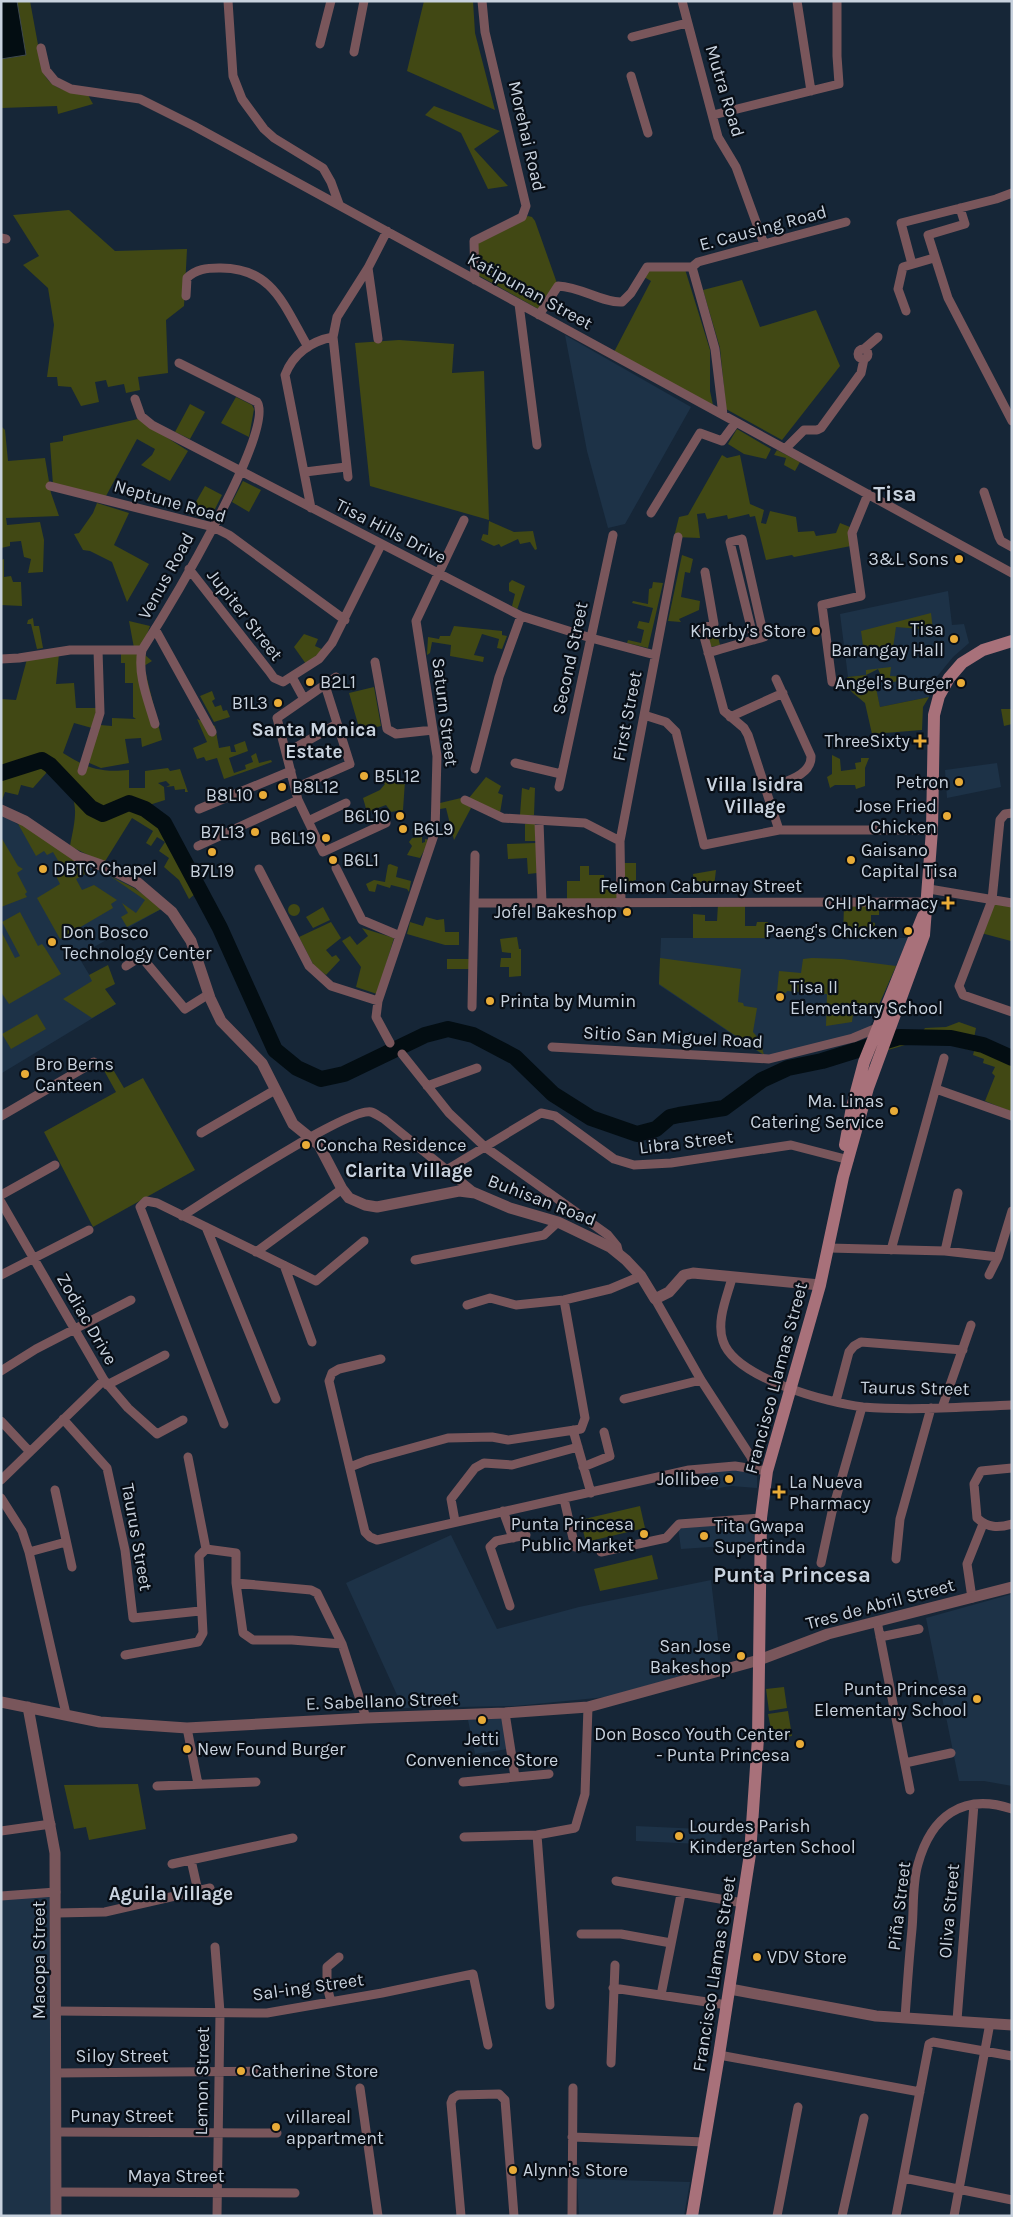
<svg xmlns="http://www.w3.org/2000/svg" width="1013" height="2217" font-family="Karla,sans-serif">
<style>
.built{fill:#1d3247}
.green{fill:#414814}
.water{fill:#030d12;stroke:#3e484f}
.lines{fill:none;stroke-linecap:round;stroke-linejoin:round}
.river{stroke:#030d12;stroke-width:16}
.minor{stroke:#79565b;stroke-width:9}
.tertiary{stroke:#79565b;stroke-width:11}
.secondary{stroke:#a8717a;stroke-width:12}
.poi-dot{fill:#e8ab37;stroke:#080e16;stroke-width:2}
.labels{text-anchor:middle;stroke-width:4.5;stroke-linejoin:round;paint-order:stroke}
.street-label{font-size:18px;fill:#c8d2de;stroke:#080e16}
.poi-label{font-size:18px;fill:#c8d2de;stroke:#080e16;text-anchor:end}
.neighbourhood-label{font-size:19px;font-weight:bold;fill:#c8d2de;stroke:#080e16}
.district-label{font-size:22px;font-weight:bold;fill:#c8d2de;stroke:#080e16}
</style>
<rect width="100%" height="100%" fill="#162637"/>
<path class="built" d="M565,335L691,407L625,524L608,528L587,451Z
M948,591L952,625L964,624L969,643L953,657L935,679L929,697L880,707L874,682L884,679L878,669L866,675L848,677L840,614Z
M997,763L1001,787L947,798L945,770Z
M1,814L83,865L101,869L134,888L163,908L78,956L93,981L116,1004L2,1073Z
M661,938H908L868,1031L766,1057L659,985Z
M733,1470L757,1473V1488L731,1486L706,1490L701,1472Z
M757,1521L756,1544L681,1549L678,1527Z
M451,1535L497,1629L579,1607L711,1580L721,1665L606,1697L515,1706L403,1708L346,1583Z
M1012,1594V1786L984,1781H959L926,1618Z
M502,1718L508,1749L475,1754L468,1720Z
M636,1826L722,1830L721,1845L636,1841Z
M54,1896L51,2216H1V1899Z
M577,2179L690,2182L684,2216H579Z"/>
<path class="green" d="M17,1H30L43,72C52,91 69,91 88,95L93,104L58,114L57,106L2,108L1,117V59L25,55Z
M424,1H473L475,33L495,110L407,71Z
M434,106L500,131L474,149L508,186L488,189L461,133L425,115Z
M69,210L115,251L187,249L184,306L166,320L168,373L138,377L140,390L126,393L124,384L108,387L106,380L95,382L99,402L81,406L71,387L58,386L57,377H47L54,325L48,288L23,265L39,256L13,215Z
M528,216L532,217L535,221L558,286L542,311L476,274V241Z
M684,266L710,350V391L713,405L614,352L651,281L644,277L650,267Z
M742,280L760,327L816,310L840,366L782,440L726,409L720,348L703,290Z
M399,340L454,344L452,373L484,371L489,520L370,486L355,343Z
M236,397L252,405L254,409L249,437L221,423Z
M190,404L205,412L190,439L175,432Z
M138,419L188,451L170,481L141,465L152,455L155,449L137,439L106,496L53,485L50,443L63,441V436Z
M1,426L5,430L8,461L45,458L51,493L59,516L6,518L7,525L40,522L44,540L43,572L28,573L31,559L24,557L21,541L10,542V546L1,548Z
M737,429L771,449L766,459L744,454L728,444Z
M777,450L800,462L795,471L784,465L786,458L774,455Z
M722,455L727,458L740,455L750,504L764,510L761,523L766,524L770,511L796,517L798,532L814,531L816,536L836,533L840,523L850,527L851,546L794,557L792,555L766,560L755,516L750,517L749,514L728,519L727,515L707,519L705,513L697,514L700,538L674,537L679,517L688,515Z
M243,481L261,490L249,512L232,502Z
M205,486L222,495L210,519L189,514Z
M97,503L129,513L114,545L149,564L127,602L112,562L90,551L83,550L74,534L79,533L93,513Z
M489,521L514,532L533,531L537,549L535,550L530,542L520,544L518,539L501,547L499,544L494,546L481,540L483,534L488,535Z
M682,555L693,559L690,573L685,572L681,597L700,601L699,610L679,619L681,622L668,621Z
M4,559V577L11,576L13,582H21L22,606L1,605V560Z
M512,580L525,586L517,610L512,606L515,594L509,591V583Z
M653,582L663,583L648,648L627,643L628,640L641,643L644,630L637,628L639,621L649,623L653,608L632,603L633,601L648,604L649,589L652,588Z
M931,613L933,630L896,627L893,648L864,653L861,631Z
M33,618L34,626H39L43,648L37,649L31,624H27L28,620Z
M129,621L150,626L142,648H134Z
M454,626L502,631V635L507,636L502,649L497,648L499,639L482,634L474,655L484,657L483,662L450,656L451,645L432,642L430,653L427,655L428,637L439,639L440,636H450Z
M716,628L720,645L711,647L706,630Z
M304,634L318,639L315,646L324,650L306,664L294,647Z
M121,651L145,655L152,661L144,666L162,740L142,747L141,738L125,739L129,763L101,768L87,762L100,725L112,726V718L136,719L133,717V683H125V663H121Z
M59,654L56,684L74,683L76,708H97L92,728L74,723L63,753C87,768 100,773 129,770V788H145V771L168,768L170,771L180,769L188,792H185V789L175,790L174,786L166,787L170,785L166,781L158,783L164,787L165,800L146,806L164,823L203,892L197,896L195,894L189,899L179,880L164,867L169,858L159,851L165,842L157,837L151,846L146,843L153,831L132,818L104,863L70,846C77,810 82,794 48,771L33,788L21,785L18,795L5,792L1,803V699L16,700L27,659Z
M891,667L890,676L906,677V679L885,684L878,669L866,675L876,688L880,707L929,697L923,707L922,730L872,734L865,703C852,691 850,695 847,677L866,675V670Z
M374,687L381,726L360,731L349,693Z
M212,691L215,699L212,701L215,707L221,705L223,711L227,710L230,717L214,722L200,696Z
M1001,709H1012V724L1004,726Z
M197,719L215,726L219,748L230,746L231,752H236L234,745L245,741L248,751L229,758L234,773L246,769L245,765L253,762L251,756L256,753L259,763L271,760L272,762L224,779L217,758L206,761L204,757L197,759L193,748L207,742Z
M832,755L840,759L841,771L856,769L855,763L861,762V758H869L865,768V786L856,789L855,785H835L830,788L827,777L832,774Z
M382,768L384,775L392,782L405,781L403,810L391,812L386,805L367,812L363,798L380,790L385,784L379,779L383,778Z
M486,777L501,786L498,793L503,795L500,813L469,798Z
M530,787L535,788L534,815H520L522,788L529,790Z
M461,798L471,808L454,840L446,808L440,809V803Z
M19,821L91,871L76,879L82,890L94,885L117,900L111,904L113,908L60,939L37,898L60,884L55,874L63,869L53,852L47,855L44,851L36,856L17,822Z
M525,824H535L536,841H525Z
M1,837L18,866L23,869L17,873L27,892L25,894L27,897L1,907Z
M422,837V843L425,842V839L430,840L420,858L407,855L412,846L409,842L412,838Z
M536,843L537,873L528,874L527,858L508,859L507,844Z
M624,863H636V880L625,883Z
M390,864L398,867L396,877L411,881L409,892L407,889L391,885L390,888L377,884L375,892L369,891L366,884L374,880L385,882L388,865Z
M580,866H589V875H604L605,888H617V901L567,900V881H580Z
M716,870L714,887H694L693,874Z
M110,876L134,888L163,908L127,927L121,917L128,913L122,903L136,913L145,900Z
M991,903L1012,907L1011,941L981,933Z
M288 910a6 6 0 1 1 12 0a6 6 0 1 1-12 0Z
M718,904L745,905V926H756L757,922H768L767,938H693V914L705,915V921H717Z
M844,905H879V915H871V922L875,923L874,932L879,933L878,938H843Z
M323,907L330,920L313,928L306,917Z
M20,912L38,946L42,944L45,948L61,974L9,1004L1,992V931L15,958L20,956L2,922Z
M426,917L437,920L444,919L445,932H459V945H445L407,934L410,922L423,926Z
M331,922L341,938L326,950L332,957L336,955L340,960L326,975L314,966L299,937Z
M362,928L394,938L377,994L356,987L361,967L342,941L350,936L357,945L368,936Z
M517,937L519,949H521V976L509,977V967H500L501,958H511V953L502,952L500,939Z
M660,958L741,969L738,1002L743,1003L744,1006L757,1008L753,1032L760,1040L764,1055L659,984Z
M812,958L842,959L896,966L877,1009L854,1006L852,1022L826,1026L827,994L787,991L786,993L777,992L779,971L801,973L803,959Z
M447,959H469V969H447Z
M108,965L115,984L105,989L116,1004L92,1018L63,999L92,981L89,975Z
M37,1014L46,1029L11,1049L2,1034Z
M959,1022L976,1028L974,1038L977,1041L1012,1054V1112L985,1101L995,1076L992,1073L995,1067L983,1063L984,1059L973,1055L974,1051L938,1042L912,1043L888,1050L894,1036L920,1035L925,1028L946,1027Z
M108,1061L124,1088L143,1078L195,1170L93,1227L44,1132L116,1092L101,1065Z
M640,1506L645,1528L586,1542L580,1520Z
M652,1555L658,1579L600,1591L594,1569Z
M784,1687L787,1708L769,1711L766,1689Z
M788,1711L792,1736L773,1739L768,1714Z
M138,1784L146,1829L89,1840L86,1827L74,1829L64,1785Z"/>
<path class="water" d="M1,1H17L26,55L1,59Z"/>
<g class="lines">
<path class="river" d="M1,773L42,760L50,765L91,808L103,814L129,803L145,809L164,823L220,928L275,1050L297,1068L321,1079L344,1074L425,1035L448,1029L473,1035L515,1057L553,1094L591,1118L637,1134L656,1129L670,1117L679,1115L724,1108L762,1080L788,1068L822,1061L899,1037L951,1038L983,1045L1012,1058"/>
<path class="minor" d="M228,1L233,76L242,99L264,129L274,138L323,168L331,182L339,204
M682,1L718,137L736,167L764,244
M797,1L811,91
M632,37L687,23
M320,44L331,1
M41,48L46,70L55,81L71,89L140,99L194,126L1012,573
M354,52L364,1
M631,76L648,133
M713,115L839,84L837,56V1
M960,208L965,224L928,235L948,298L1012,421
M1,238L6,239
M912,264L901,223L996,199L1012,193
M692,267L698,262L846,222
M692,267L715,349L723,415
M368,268L378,339
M475,280L474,241L522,217L526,206L485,32L482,1
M186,296L187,278C196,269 207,268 219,268C273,267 284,306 308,347
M519,304L537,445
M906,311L898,289L903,267L934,258
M539,315L558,286C582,287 602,303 622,302L631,293L647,267H692
M864,349L878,337
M858 354a5 5 0 1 1 10 0a5 5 0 1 1-10 0Z
M135,399L141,416L152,425L521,616L591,638L655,655
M785,449L804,430H817L821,428L861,373L864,359
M305,472L346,467
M348,477L333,337L337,317L368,268L387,231
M50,486L213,527L229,535L345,620
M984,492L999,537L1001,541L1012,547
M311,508L285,375C293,354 311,341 333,337
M651,513L700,433L722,441L736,422
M189,569L269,671L274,678L283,682L319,659L332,643L381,545
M705,572L714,624L702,629L724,711L744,728L748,735L779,830
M155,629L212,732
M708,653C727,647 746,642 764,637L742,539L730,542L754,640
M1,659L19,658L70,650H142
M375,662L387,729L396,734L433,730
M292,677L304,699
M336,677L277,718L298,800L323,852L386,823
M832,682L822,605L861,596L852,533L868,494
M644,715L666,722L676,732L704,845L779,830H932
M730,717L783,693
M155,724C148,700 137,674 142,650C163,617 277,430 257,402L179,363
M286,753L337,724
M515,763L561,774
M475,769L499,677L521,616
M82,771L100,713L98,650
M559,787L613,535
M295,788L350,764L325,685
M765,790C781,782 812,777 811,756L776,679
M465,800L503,818L585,823L620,841
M199,809L291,771
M1012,813L1005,814L1000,820L992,900L959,986L963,995L1012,1012
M308,821L346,803
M539,822L542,903
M198,846L298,800
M336,868L362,920L400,936
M259,869L309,966L331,986L378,1001
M929,889L1012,903
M474,903L928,902
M621,903L620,841L678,537
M126,966L137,959L144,960L185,1009L209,994
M472,1007L475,855
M390,1043L376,1017L378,1001L435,832L437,756L416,621L464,520
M552,1047L769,1059L853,1038L877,1028
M402,1054L449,1113L485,1147L608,1235L617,1246L619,1254
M427,1086L477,1068
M936,1089L1012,1116
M1,1116L94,1062
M201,1133L275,1090
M448,1169L541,1113L555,1116L614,1159L634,1165L671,1163L791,1145L849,1160
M1,1195L55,1165
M1,1202L104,1380L128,1408L157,1434L183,1420
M182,1216C209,1199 349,1107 371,1112C375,1113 380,1117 384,1119L475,1193
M206,1227L276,1399
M829,1248L945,1251L998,1257
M891,1250L944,1058
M945,1251L958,1193
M256,1252L342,1189
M415,1260L544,1235L558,1222
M284,1265L312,1342
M1,1275L89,1230
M989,1275L998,1257L1012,1211
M732,1278C727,1297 716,1321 723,1341C735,1378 828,1403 863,1407C912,1411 963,1407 1012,1405
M655,1299L701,1380L751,1457L755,1469
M467,1305L490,1298L516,1305L564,1300L610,1289L641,1276
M381,1359L339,1369L332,1373L329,1381L365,1532L370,1537L377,1540L689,1470L735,1466L767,1471
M1,1371L36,1349L131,1300
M107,1385L165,1355
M624,1399L701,1380
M836,1401L849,1352L854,1346L861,1342L963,1350
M942,1408L971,1325
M63,1419L107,1468L125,1550L133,1618L200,1611
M1,1421L30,1452
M224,1424L140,1207L146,1201L157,1203L316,1281L364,1241
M573,1430L591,1493
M188,1457L206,1549
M350,1467L368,1460L448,1438L492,1437L508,1440L581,1429L585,1418L564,1300
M583,1467L610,1456L604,1432
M1012,1468L981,1471L974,1484L977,1518C988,1528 998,1528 1012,1524
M1,1480L104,1380
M55,1490L72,1567
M1,1498L22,1531L29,1552L66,1714
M564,1499L575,1547
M503,1511L513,1538
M455,1521L451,1499L475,1468L484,1463L512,1465L578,1447
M29,1552L66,1542
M601,1552L666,1538L679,1524L761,1518
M896,1559L900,1519L931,1408
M821,1563L832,1512L862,1407
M236,1583L311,1590L317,1593L342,1644L366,1718
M972,1598L967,1564L983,1524
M510,1606L490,1547L496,1541L526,1535
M877,1621L910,1790
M880,1637L919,1629
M125,1655L198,1642L203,1633L199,1556L206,1549L236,1553V1583L243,1633L253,1640H292L342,1644
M505,1713L515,1777
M187,1728L198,1784
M905,1763L951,1753
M463,1782L549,1774
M157,1786L256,1782
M1,1831L51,1824
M537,1835L550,2005
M464,1837L537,1835L575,1828L585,1794L588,1707
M191,1860L198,1891
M172,1864L293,1838
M616,1881L743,1903
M1,1896L56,1892
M57,1913L105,1912L210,1888
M581,1934H621L671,1943
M215,1947L220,2012L217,2216
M613,1988L727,2005
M661,1995L681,1894
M331,2002L327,1986V1967L339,1957
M56,2011L267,2013L382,1993L473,1974L488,2045
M905,2018C907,1988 909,1959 912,1929C914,1909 912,1884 918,1864C931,1817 962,1792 1012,1809
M957,2020L974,1804
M719,2055L920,2092
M611,2063L615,1965
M56,2073L278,2071
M360,2088L378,2216
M56,2132L277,2133
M572,2137L705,2142
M904,2178L1012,2200
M56,2192L295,2193
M461,2216L451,2103L453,2098L458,2095L499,2094L505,2100L514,2216
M572,2216L573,2088
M777,2216L798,2107
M842,2216L864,2118
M896,2216L929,2044L933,2042L1012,2056
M954,2216L990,2023"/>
<path class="tertiary" d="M1,810L25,821L78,857L109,868L138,883L172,912L191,941L210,998L221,1021L262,1063L293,1124L319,1145L342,1189L349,1198L365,1205L377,1207L459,1191L475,1193L510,1208L558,1222L610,1247L626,1260L641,1276L655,1299L669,1292L684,1275L693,1273L820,1285
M1,1702L100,1722L187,1728L366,1718L505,1713L588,1707L759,1660L828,1634L1012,1587
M28,1707L55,1853L56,2216
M730,1989L876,2016L1012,2025"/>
<path class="secondary" d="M845,1145L852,1107L864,1062L923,916
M692,2216L719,2055L750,1854L758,1738L761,1518L767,1471L820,1285L843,1177L868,1088L924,935L932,830L934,715L939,696L949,678L962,663L983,650L1012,641"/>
</g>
<g class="poi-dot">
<circle cx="959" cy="559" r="5"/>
<circle cx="816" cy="631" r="5"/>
<circle cx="954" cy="639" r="5"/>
<circle cx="310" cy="682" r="5"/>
<circle cx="961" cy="683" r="5"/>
<circle cx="278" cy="703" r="5"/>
<path d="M917.5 733.5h5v5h5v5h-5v5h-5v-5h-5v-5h5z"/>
<circle cx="364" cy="776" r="5"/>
<circle cx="959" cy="782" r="5"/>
<circle cx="282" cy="787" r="5"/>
<circle cx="263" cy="795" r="5"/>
<circle cx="400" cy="816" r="5"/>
<circle cx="947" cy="816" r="5"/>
<circle cx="403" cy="829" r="5"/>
<circle cx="255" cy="832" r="5"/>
<circle cx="326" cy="838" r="5"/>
<circle cx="212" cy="852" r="5"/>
<circle cx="333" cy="860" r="5"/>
<circle cx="851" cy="860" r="5"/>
<circle cx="43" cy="869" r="5"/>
<path d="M945.5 895.5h5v5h5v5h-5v5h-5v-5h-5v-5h5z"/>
<circle cx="627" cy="912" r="5"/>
<circle cx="908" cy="931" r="5"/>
<circle cx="52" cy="942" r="5"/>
<circle cx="780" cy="997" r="5"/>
<circle cx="490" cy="1001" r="5"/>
<circle cx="25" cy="1074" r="5"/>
<circle cx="894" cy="1111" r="5"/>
<circle cx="306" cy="1145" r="5"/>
<circle cx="729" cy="1479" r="5"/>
<path d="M776.5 1484.5h5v5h5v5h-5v5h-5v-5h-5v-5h5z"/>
<circle cx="644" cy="1534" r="5"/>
<circle cx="704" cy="1536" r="5"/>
<circle cx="741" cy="1656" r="5"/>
<circle cx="977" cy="1699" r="5"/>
<circle cx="482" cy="1720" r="5"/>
<circle cx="800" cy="1744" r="5"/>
<circle cx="187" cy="1749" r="5"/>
<circle cx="679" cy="1836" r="5"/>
<circle cx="757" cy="1957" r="5"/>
<circle cx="241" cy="2071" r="5"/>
<circle cx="276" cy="2127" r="5"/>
<circle cx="513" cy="2170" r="5"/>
</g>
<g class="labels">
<g class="street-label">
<text transform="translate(725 91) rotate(73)" y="6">Mutra Road</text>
<text transform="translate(527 136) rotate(77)" y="6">Morehai Road</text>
<text transform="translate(763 228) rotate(-15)" y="6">E. Causing Road</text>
<text transform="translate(530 291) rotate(29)" y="6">Katipunan Street</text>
<text transform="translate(170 501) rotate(16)" y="6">Neptune Road</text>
<text transform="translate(391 531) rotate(27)" y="6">Tisa Hills Drive</text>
<text transform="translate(166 576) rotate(-61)" y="6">Venus Road</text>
<text transform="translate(245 615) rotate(52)" y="6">Jupiter Street</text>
<text transform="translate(570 658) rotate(-78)" y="6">Second Street</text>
<text transform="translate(445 712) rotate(83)" y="6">Saturn Street</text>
<text transform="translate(627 716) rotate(-79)" y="6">First Street</text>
<text x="701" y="892">Felimon Caburnay Street</text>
<text transform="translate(673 1037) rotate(3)" y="6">Sitio San Miguel Road</text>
<text transform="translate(686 1142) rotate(-7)" y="6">Libra Street</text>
<text transform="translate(542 1200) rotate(21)" y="6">Buhisan Road</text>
<text transform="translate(87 1319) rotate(60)" y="6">Zodiac Drive</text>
<text transform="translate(776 1378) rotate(-75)" y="6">Francisco Llamas Street</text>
<text transform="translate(915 1388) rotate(1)" y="6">Taurus Street</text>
<text transform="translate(137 1537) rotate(80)" y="6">Taurus Street</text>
<text transform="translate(880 1604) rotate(-15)" y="6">Tres de Abril Street</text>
<text transform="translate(382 1701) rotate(-2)" y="6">E. Sabellano Street</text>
<text transform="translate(899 1906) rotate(-83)" y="6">Piña Street</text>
<text transform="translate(949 1911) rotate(-85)" y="6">Oliva Street</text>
<text transform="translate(39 1960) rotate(-90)" y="6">Macopa Street</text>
<text transform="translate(714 1974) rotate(-81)" y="6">Francisco Llamas Street</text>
<text transform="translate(308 1987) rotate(-8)" y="6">Sal-ing Street</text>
<text x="122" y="2062">Siloy Street</text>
<text transform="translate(202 2081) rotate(-89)" y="6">Lemon Street</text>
<text x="122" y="2122">Punay Street</text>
<text x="176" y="2182">Maya Street</text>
</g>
<g class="poi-label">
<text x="949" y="565">3&amp;L Sons</text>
<text x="944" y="635">Tisa<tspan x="944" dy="21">Barangay Hall</tspan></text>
<text x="806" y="637">Kherby's Store</text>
<text x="320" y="688" text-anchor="start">B2L1</text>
<text x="951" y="689">Angel's Burger</text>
<text x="268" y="709">B1L3</text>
<text x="910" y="747">ThreeSixty</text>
<text x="374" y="782" text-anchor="start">B5L12</text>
<text x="949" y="788">Petron</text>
<text x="292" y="793" text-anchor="start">B8L12</text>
<text x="253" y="801">B8L10</text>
<text x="937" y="812">Jose Fried<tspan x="937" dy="21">Chicken</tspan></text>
<text x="390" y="822">B6L10</text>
<text x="413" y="835" text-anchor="start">B6L9</text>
<text x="245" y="838">B7L13</text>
<text x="316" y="844">B6L19</text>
<text x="861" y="856" text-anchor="start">Gaisano<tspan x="861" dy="21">Capital Tisa</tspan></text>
<text x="343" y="866" text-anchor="start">B6L1</text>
<text x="53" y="875" text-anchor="start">DBTC Chapel</text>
<text x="212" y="877" text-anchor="middle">B7L19</text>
<text x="938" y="909">CHI Pharmacy</text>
<text x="617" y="918">Jofel Bakeshop</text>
<text x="898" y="937">Paeng's Chicken</text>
<text x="62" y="938" text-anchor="start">Don Bosco<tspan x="62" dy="21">Technology Center</tspan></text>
<text x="790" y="993" text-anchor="start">Tisa II<tspan x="790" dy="21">Elementary School</tspan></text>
<text x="500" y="1007" text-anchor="start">Printa by Mumin</text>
<text x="35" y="1070" text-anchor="start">Bro Berns<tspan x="35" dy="21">Canteen</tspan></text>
<text x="884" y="1107">Ma. Linas<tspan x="884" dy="21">Catering Service</tspan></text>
<text x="316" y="1151" text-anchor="start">Concha Residence</text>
<text x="719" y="1485">Jollibee</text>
<text x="789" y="1488" text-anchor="start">La Nueva<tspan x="789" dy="21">Pharmacy</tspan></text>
<text x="634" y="1530">Punta Princesa<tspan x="634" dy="21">Public Market</tspan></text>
<text x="714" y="1532" text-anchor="start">Tita Gwapa<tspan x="714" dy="21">Supertinda</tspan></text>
<text x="731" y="1652">San Jose<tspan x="731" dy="21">Bakeshop</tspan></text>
<text x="967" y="1695">Punta Princesa<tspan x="967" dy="21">Elementary School</tspan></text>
<text x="790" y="1740">Don Bosco Youth Center<tspan x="790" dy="21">- Punta Princesa</tspan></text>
<text x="482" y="1745" text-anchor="middle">Jetti<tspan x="482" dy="21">Convenience Store</tspan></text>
<text x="197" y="1755" text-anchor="start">New Found Burger</text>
<text x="689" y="1832" text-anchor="start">Lourdes Parish<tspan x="689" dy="21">Kindergarten School</tspan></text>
<text x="767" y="1963" text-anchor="start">VDV Store</text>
<text x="251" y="2077" text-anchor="start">Catherine Store</text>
<text x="286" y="2123" text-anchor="start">villareal<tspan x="286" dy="21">appartment</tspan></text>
<text x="523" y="2176" text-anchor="start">Alynn's Store</text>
</g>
<g class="neighbourhood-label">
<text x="314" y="736">Santa Monica<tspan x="314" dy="22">Estate</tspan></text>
<text x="755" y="791">Villa Isidra<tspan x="755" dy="22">Village</tspan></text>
<text x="409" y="1177">Clarita Village</text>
<text x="171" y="1900">Aguila Village</text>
</g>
<g class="district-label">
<text x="895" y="501">Tisa</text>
<text x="792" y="1582">Punta Princesa</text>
</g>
</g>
<rect width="1013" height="2217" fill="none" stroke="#c8d2de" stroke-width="5"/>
</svg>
